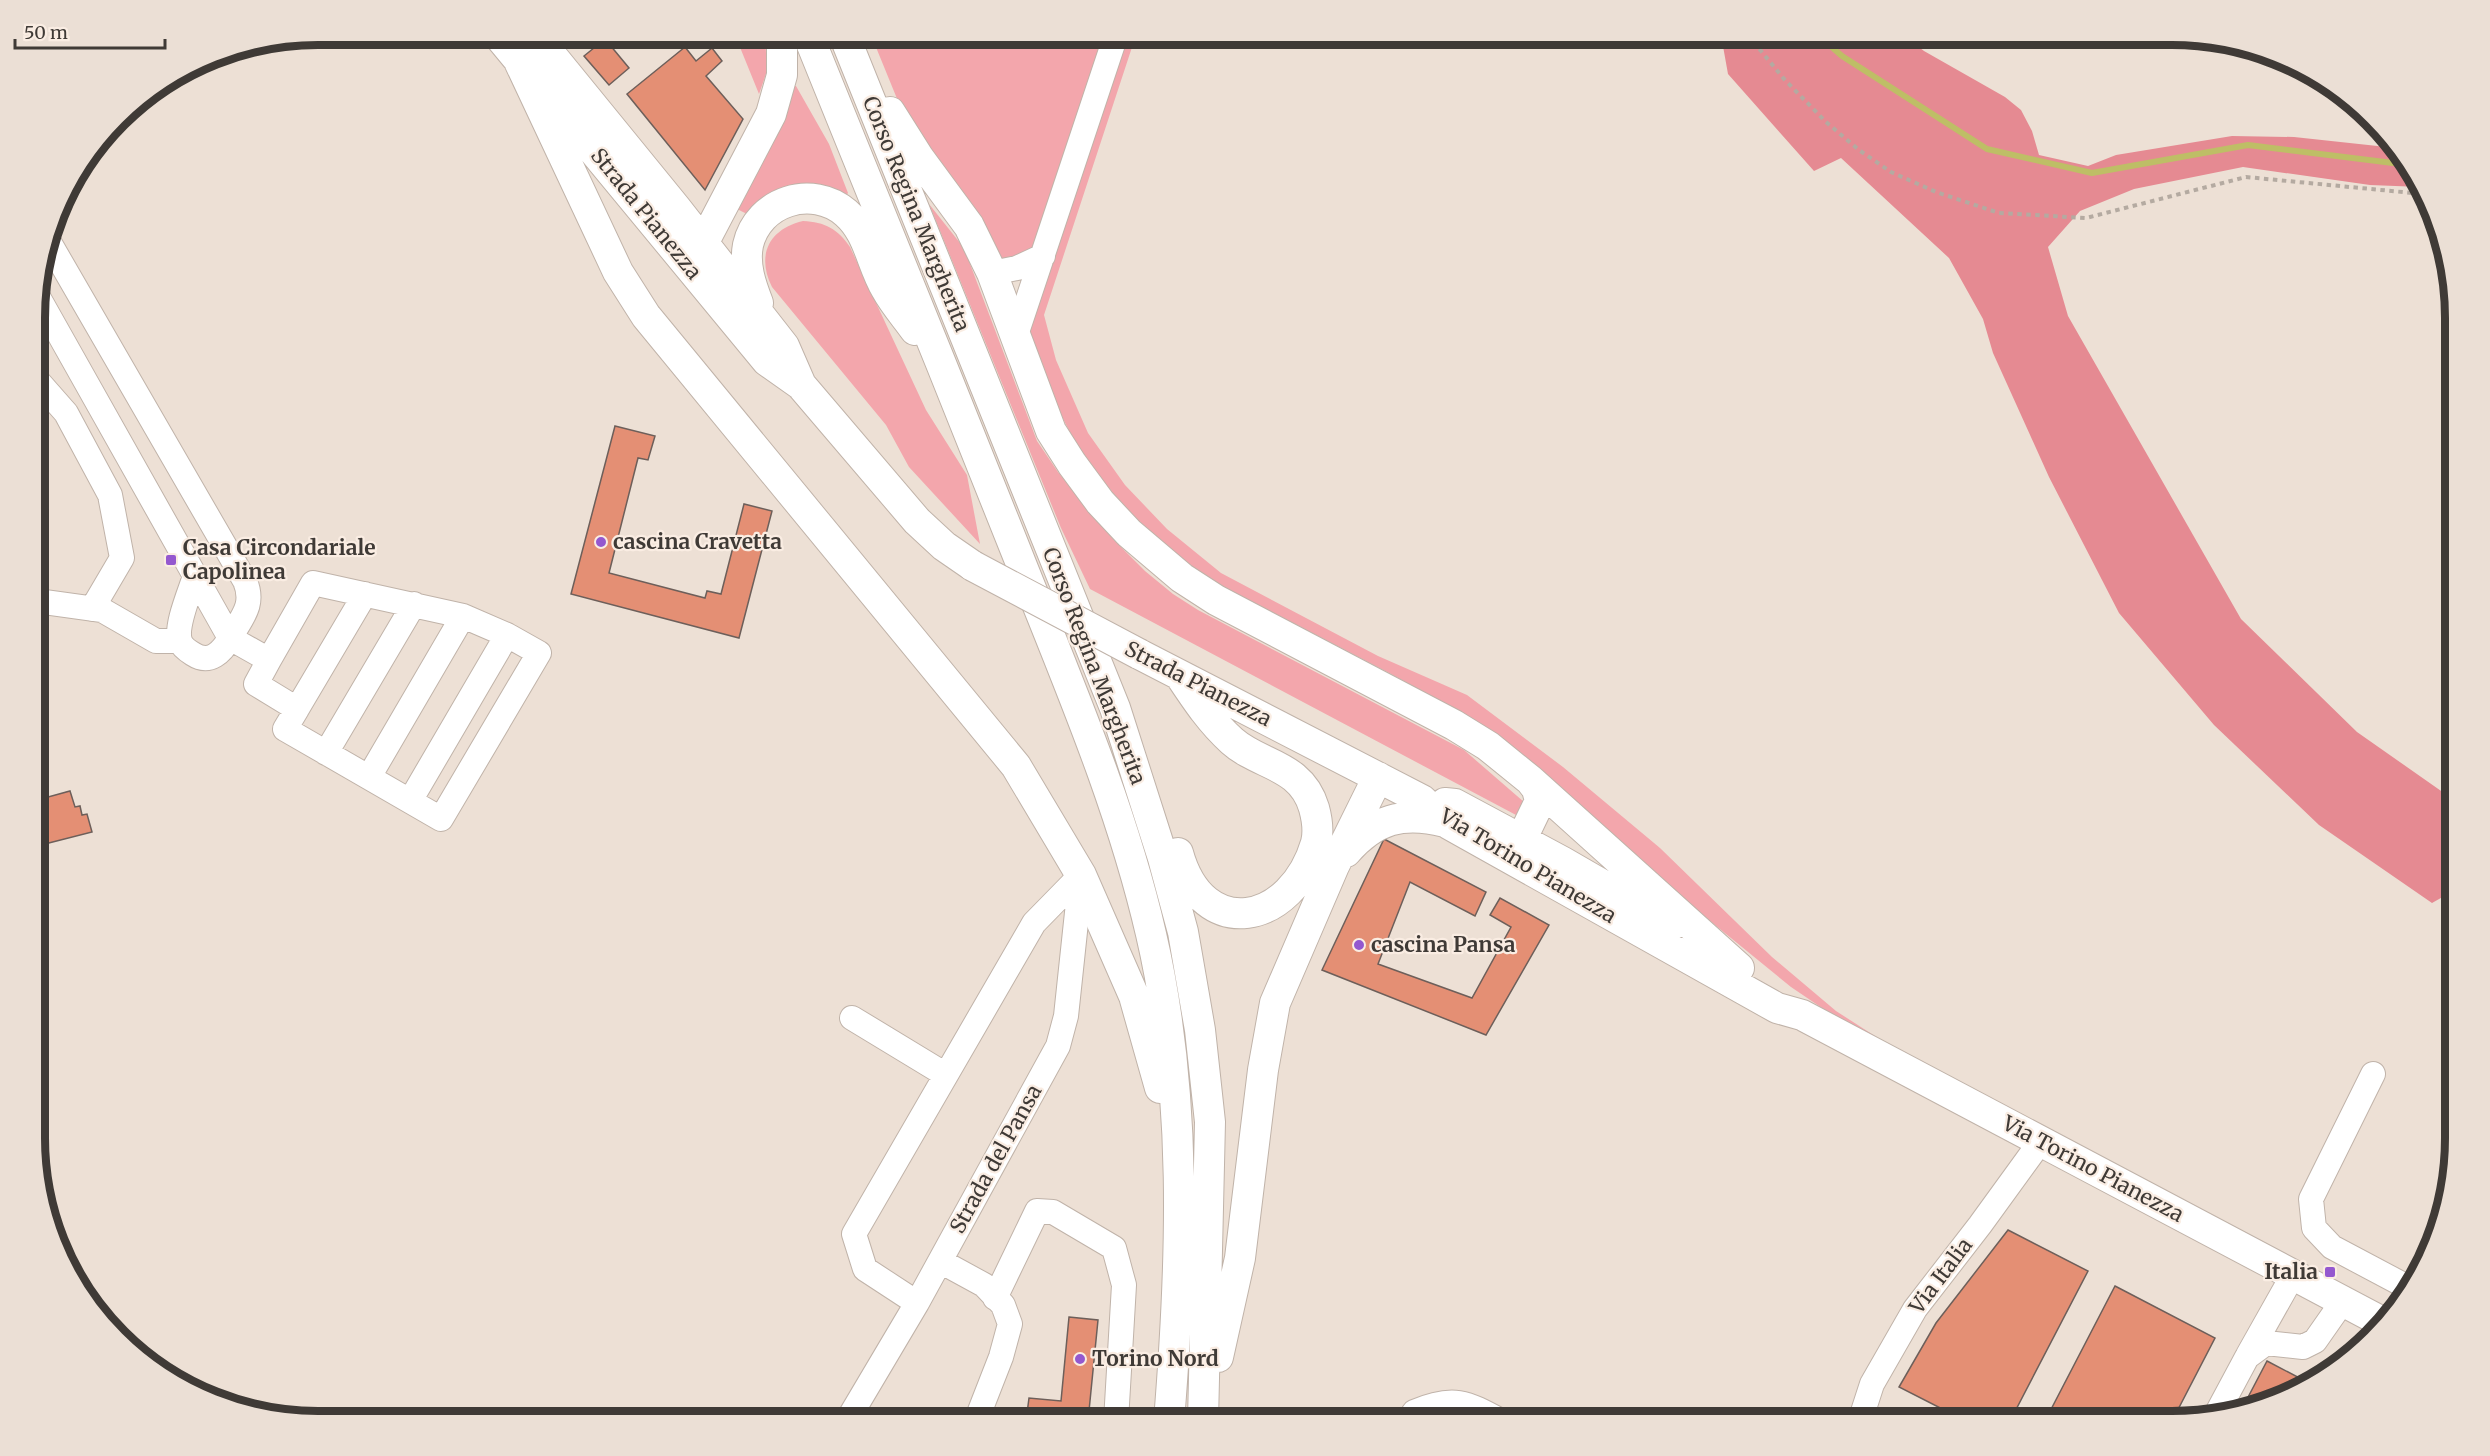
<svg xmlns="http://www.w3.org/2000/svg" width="2490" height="1456" font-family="Merriweather,serif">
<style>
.green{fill:#f3a6ac}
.forest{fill:#e58a92}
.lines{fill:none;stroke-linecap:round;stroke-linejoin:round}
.stream{stroke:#bebe66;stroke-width:6}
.building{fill:#e48f74;stroke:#6d5f5a;stroke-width:1.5}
.minor-casing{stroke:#c0b3a9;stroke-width:26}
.major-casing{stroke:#c0b3a9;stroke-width:32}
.path{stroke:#b4aaa1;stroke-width:4;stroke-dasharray:4.5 4.5;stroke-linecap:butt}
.minor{stroke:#fff;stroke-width:24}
.major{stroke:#fff;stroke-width:30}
.major-bridge-casing{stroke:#c0b3a9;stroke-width:32;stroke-linecap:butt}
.major-bridge{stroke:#fff;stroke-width:30}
.poi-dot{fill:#9458cf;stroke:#faede3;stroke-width:2}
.labels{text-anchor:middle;stroke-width:4.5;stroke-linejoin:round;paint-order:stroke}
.street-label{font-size:21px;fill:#3f3a36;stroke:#faede3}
.poi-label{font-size:21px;font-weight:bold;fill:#3f3a36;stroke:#faede3;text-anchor:start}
.rim{fill:none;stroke:#3f3a36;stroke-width:8}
</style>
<rect width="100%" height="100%" fill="#ede0d5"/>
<path class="green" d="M735,35H765L767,71L759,94Z
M871,35H1109L1036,246L1027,253L998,262L900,106Z
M1123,35H1136L1044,315L1056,360L1088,433L1125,485L1167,529L1221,573L1378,656L1467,695L1563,767L1660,848L1772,957L1836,1011L1892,1047L1825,1010L1791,987L1672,890L1469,717L1391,674L1220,585C1167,552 1117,505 1082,452C1057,415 1043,369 1026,328Z
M791,86H796L829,144L848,193L843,200L747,214L735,208Z
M929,204L964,248L1037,441L1058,472L1113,539L1145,571L1173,594L1198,610L1464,750L1524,802L1516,815L1090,589L1061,528Z
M803,221C825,222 838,229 850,247L926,410L967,475L980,544L909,467L886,425L772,287C756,255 769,229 803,221Z"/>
<path class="forest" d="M1721,35H1903L1924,51L2005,97L2021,110L2032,131L2039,155L2088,166L2116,155L2232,136L2294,137L2396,148L2417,176L2421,187L2370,185L2243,167L2134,189L2080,211L2048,247L2068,316L2241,619L2357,732L2444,793L2455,795V890L2432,903L2319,825L2214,725L2119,613L2049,477L1993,353L1983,319L1949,258L1841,158L1814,171L1728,74Z"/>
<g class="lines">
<path class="stream" d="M1818,35L1842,56L1987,149L2092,173L2248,145L2409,165"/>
</g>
<path class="building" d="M605,39L629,68L609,85L584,56Z
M685,47L696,61L712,48L722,61L706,76L743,119L705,190L627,94Z
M615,426L655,436L648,460L638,458L609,573L705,598L707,591L721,594L744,504L772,511L739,638L571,594Z
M37,724L43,747L37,749Z
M70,791L75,807L80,806L82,815L87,814L92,832L37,846V800Z
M1384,839L1486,892L1475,916L1410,882L1378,964L1472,998L1511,927L1490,915L1500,898L1549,925L1486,1035L1322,970Z
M2008,1230L2088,1271L2010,1421H1979L1957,1410L1954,1415L1899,1387L1936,1323Z
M2115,1286L2215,1338L2172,1421H2045Z
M1069,1317L1098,1320L1088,1421H1026L1029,1398L1061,1401Z
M2267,1361L2311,1384L2245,1403Z"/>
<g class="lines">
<defs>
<path id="minor" d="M992,273L1017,268L1043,256
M37,295L230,638C242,617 255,605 245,581L49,242
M1016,335L1116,35
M37,380L66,413L110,495L122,558L92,609
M195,576C190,592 175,626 180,641C182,647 188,651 193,654C210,665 222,652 230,638L269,660L256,684L297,709L285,729L441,819L539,653L507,635L463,616L313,583L269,660
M37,601L102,610L156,641H180
M297,709L365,594
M326,753L414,604
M369,777L463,616
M410,801L507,635
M852,1018L946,1075
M2373,1074L2311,1199L2314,1228L2332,1247L2411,1289
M940,1261L984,1285L1003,1305L1010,1324L1001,1357L976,1421
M995,1298L1037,1211L1053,1212L1114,1248L1124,1285L1116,1421
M917,1303L865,1269L854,1234L1034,923L1081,875
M2248,1355L2293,1275
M2217,1413L2247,1357L2266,1343L2303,1347L2315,1341L2343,1301
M847,1421L917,1303L1058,1046L1066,1016L1081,875
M1409,1421L1414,1412C1453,1395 1466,1402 1501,1421
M1860,1421L1872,1384L1915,1309L1980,1225L2041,1141"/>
<path id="major" d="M498,35L767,361L801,385L917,521L944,546L973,566
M535,35L676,208L784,346L801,385
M808,35C878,208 949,382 1018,556C1067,680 1121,804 1151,934C1188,1093 1182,1260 1169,1421
M844,35L1115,708L1163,858L1183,932L1200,1030L1210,1122L1203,1421
M517,57L618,272L646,316L1016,766L1081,875L1134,996L1160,1088
M890,112L919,158L969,226L992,273L1051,431L1072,464L1100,502L1129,533L1182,578L1216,600L1454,725L1488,746L1530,780L1739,968
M696,257L771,114L782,75V35
M758,303C751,285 744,265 748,245C758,201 812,184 846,213C869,233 871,264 886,289C894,304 906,317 915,330
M1139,654L1422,800L1445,822L1777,1008L1802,1015L2384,1323
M1445,803L1455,804L1563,862L1672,925
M1346,852C1375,819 1403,811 1445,822
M1178,853C1203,944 1292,925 1316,843C1319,831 1317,819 1314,808C1301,764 1260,766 1232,741C1211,722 1197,701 1181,677
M1513,857L1540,801L1537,789L1530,780
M1218,1357L1240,1258L1263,1070L1275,1003L1334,866L1378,777"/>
</defs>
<use href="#minor" class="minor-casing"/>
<use href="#major" class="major-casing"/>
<path class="path" d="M1748,35L1784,79L1826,122L1859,150L1891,172L1936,192L1999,213L2086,218L2246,177L2423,194"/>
<use href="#minor" class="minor"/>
<use href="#major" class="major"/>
<defs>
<path id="major-bridge" d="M973,566L1139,654"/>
</defs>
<use href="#major-bridge" class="major-bridge-casing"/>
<use href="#major-bridge" class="major-bridge"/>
</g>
<g class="poi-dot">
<circle cx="601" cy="542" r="6"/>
<rect x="165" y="554" width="12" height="12" rx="3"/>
<circle cx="1359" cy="945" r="6"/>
<rect x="2324" y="1266" width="12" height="12" rx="3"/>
<circle cx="1080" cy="1359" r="6"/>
</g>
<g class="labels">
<g class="street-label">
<text transform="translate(646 214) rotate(51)" y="7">Strada Pianezza</text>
<text transform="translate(916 214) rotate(68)" y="7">Corso Regina Margherita</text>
<text transform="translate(1094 666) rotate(69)" y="7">Corso Regina Margherita</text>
<text transform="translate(1198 684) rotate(27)" y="7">Strada Pianezza</text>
<text transform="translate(1528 866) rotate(31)" y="7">Via Torino Pianezza</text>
<text transform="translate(996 1159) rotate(-61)" y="7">Strada del Pansa</text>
<text transform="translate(2093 1169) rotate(28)" y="7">Via Torino Pianezza</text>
<text transform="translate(1941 1276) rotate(-53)" y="7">Via Italia</text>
</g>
<g class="poi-label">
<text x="613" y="549">cascina Cravetta</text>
<text x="183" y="555">Casa Circondariale<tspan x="183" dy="24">Capolinea</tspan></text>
<text x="1371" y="952">cascina Pansa</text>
<text x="2318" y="1279" text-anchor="end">Italia</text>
<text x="1092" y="1366">Torino Nord</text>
</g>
</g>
<path d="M0 0H2490V1456H0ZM318 45H2172A273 273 0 0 1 2445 318V1138A273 273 0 0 1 2172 1411H318A273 273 0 0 1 45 1138V318A273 273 0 0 1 318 45Z" fill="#ebdfd5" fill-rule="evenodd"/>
<path class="rim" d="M318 45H2172A273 273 0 0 1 2445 318V1138A273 273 0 0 1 2172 1411H318A273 273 0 0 1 45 1138V318A273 273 0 0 1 318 45Z"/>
<path d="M15 39v9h150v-9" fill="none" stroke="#3f3a36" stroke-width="3"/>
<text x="24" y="39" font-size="18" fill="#3f3a36" stroke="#faede3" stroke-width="4.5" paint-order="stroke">50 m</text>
</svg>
